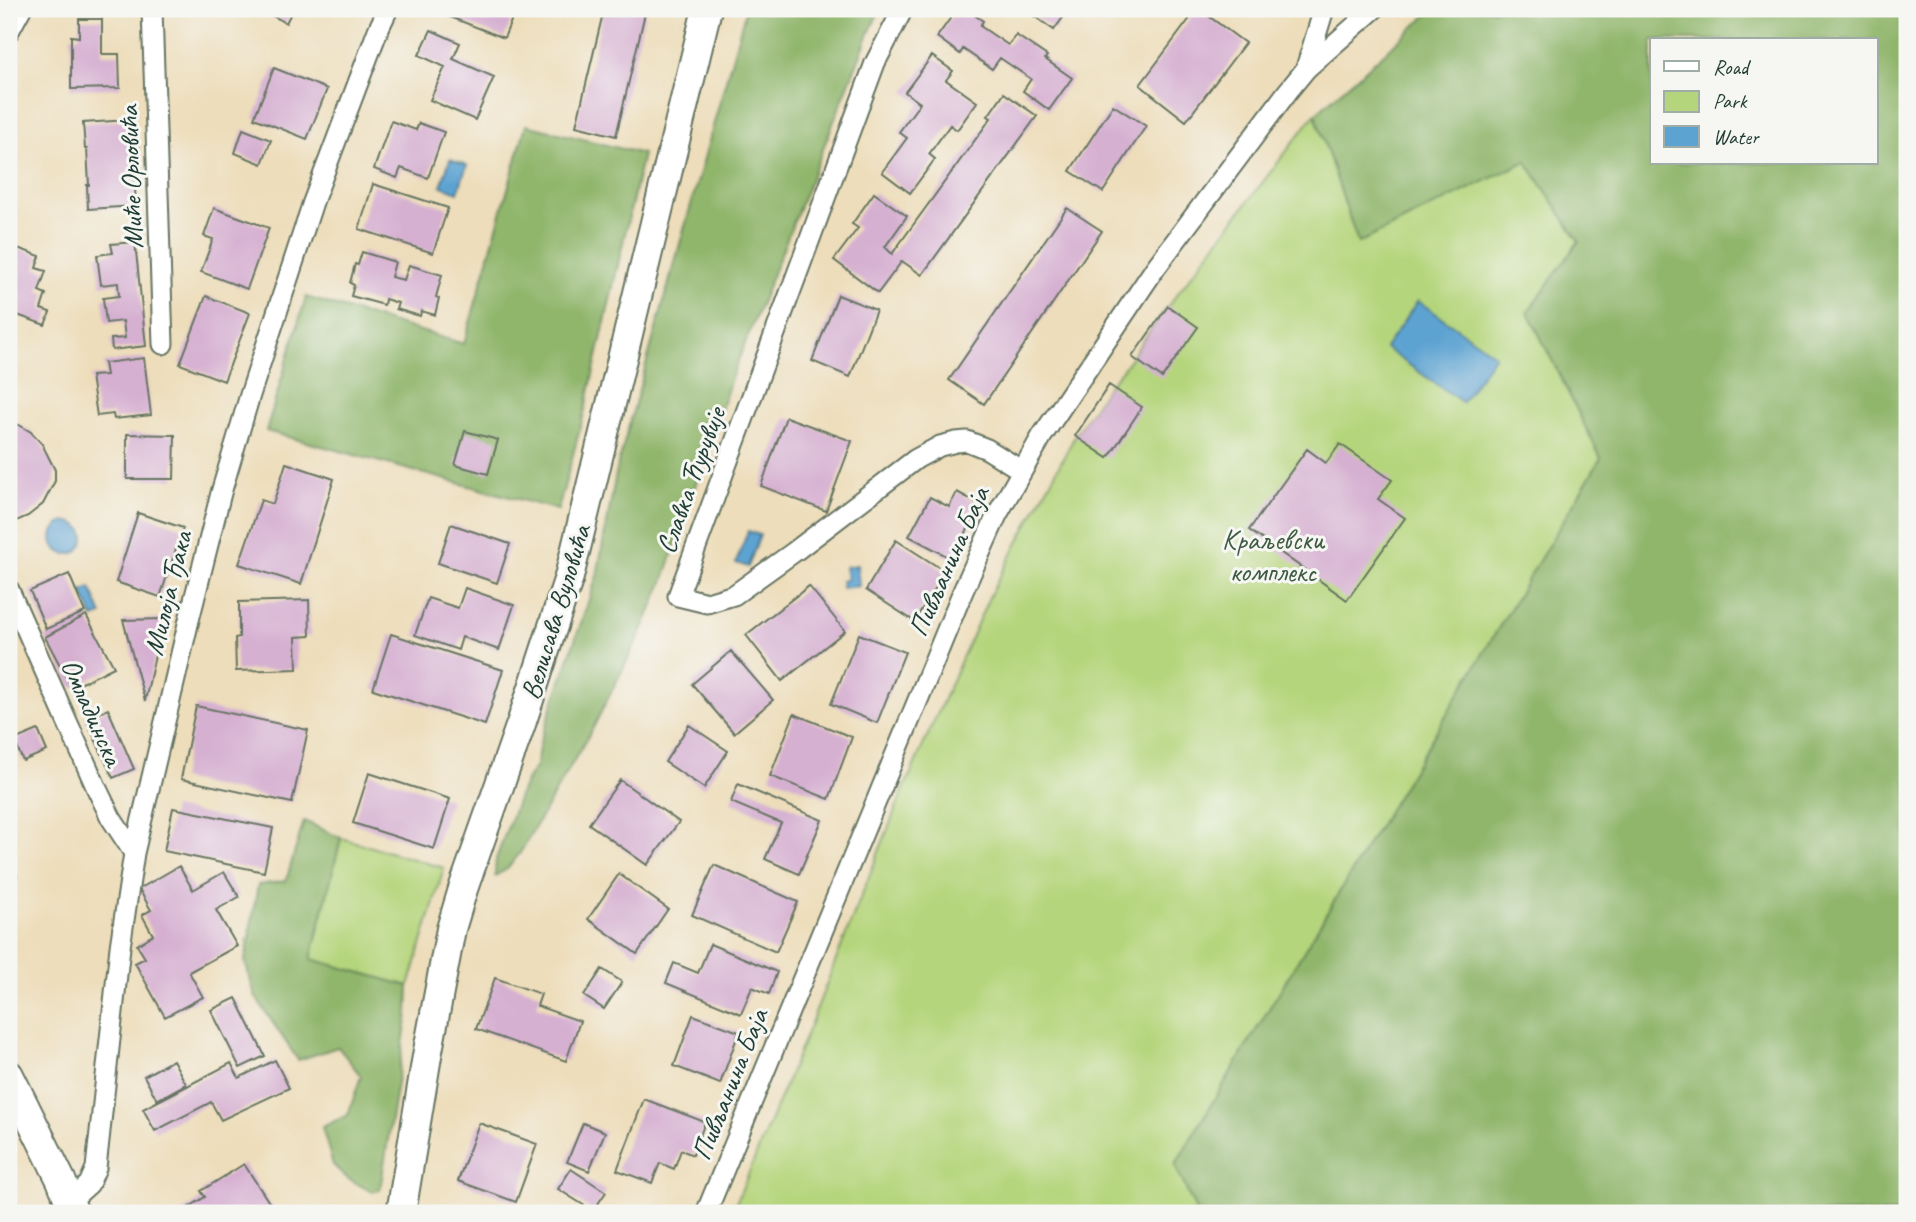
<svg xmlns="http://www.w3.org/2000/svg" width="1916" height="1222" font-family="Caveat,sans-serif">
<style>
.green{fill:#b5d57c;stroke:#6a8958;stroke-width:2}
.forest{fill:#90b66c;stroke:#587a50;stroke-width:2;fill-rule:evenodd}
.water{fill:#5da3d2;stroke:#3e7083;stroke-width:2}
.building{fill:#d6b0d1}
.lines{fill:none;stroke-linecap:round;stroke-linejoin:round}
.street-casing{stroke:#677563;stroke-width:23}
.secondary-casing{stroke:#677563;stroke-width:32}
.street{stroke:#fff;stroke-width:19}
.secondary{stroke:#fff;stroke-width:28}
.labels{text-anchor:middle;stroke-width:6;stroke-linejoin:round;paint-order:stroke}
.street-label{font-size:28px;fill:#1f3d34;stroke:#f6f6f2}
.park-label{font-size:28px;fill:#3d5b42;stroke:#f6f6f2}
</style>
<rect width="100%" height="100%" fill="#f6f6f2"/>
<filter id="ink" filterUnits="userSpaceOnUse"><feTurbulence type="fractalNoise" baseFrequency=".0143" numOctaves="2"/><feDisplacementMap in="SourceGraphic" scale="14" xChannelSelector="R" yChannelSelector="G"/><feConvolveMatrix kernelMatrix="1 2 1 2 8 2 1 2 1" color-interpolation-filters="sRGB"/></filter>
<filter id="wash" filterUnits="userSpaceOnUse"><feTurbulence type="fractalNoise" baseFrequency=".00686" numOctaves="4" result="noise"/><feDisplacementMap in="SourceGraphic" scale="28" xChannelSelector="R" yChannelSelector="G"/><feGaussianBlur stdDeviation="1.57" result="paint"/><feColorMatrix in="noise" values="0 0 0 0 0 0 0 0 0 0 0 0 0 0 0 0 0 1.4 0 .05"/><feComposite in="paint" operator="in"/></filter>
<g filter="url(#wash)">
<rect width="100%" height="100%" fill="#edddba"/>
<path class="green" d="M1315,114L1358,242L1526,161L1579,241L1528,312L1601,458L1175,1165L1197,1213H732L813,1018L903,791L990,595L1075,436L1109,385L1122,370L1168,306Z
M341,838L444,868L409,986L311,959Z"/>
<path class="forest" d="M746,9H880L870,31L732,376L662,585L640,635L594,726L520,853L507,869L495,876L496,859L519,796L527,779L536,766L540,742L597,576L617,468Z
M1434,9H1907V1213H1197L1175,1165L1601,458L1528,312L1579,241L1526,161L1358,243L1315,114ZM1652,40H1876V163H1652Z
M526,125L643,154L586,406L558,510L266,431L306,297L464,344Z
M304,821L341,838L311,959L409,986L408,1013L380,1190L372,1192L347,1178L333,1165L322,1127L348,1115L361,1076L338,1047L298,1060L255,996L245,961L258,885L286,881Z"/>
<path class="water" d="M450,159L467,165L458,192L441,186Z
M1418,301L1495,355L1462,402L1385,348Z
M52 538a16 16 0 1 1 32 0a16 16 0 1 1-32 0Z
M748,531L760,535L748,567L736,563Z
M857,565L859,586L842,588L841,581L847,580L845,567Z
M91,588L102,615L93,618L82,591Z"/>
<g id="blocks">
<path class="building" d="M260,9H293L286,23Z
M448,9H516L504,38L445,15Z
M604,9H646L616,136L576,126Z
M957,9H966L983,21L980,26L1008,45L1016,35L1047,56L1045,59L1072,78L1049,110L1023,91L1031,79L1000,58L992,69L963,49L960,54L937,37Z
M1040,9H1069L1054,30L1034,16Z
M1197,9H1199L1245,43L1186,121L1140,85Z
M79,19H102V54H119L120,88L71,89V36L79,37Z
M431,30L460,43L453,59L494,77L475,120L430,100L445,67L419,55Z
M932,56L953,71L946,80L977,102L957,130L950,125L929,154L935,159L910,193L882,172L907,138L899,132L920,103L905,92Z
M274,68L327,89L307,139L254,118Z
M1004,93L1037,116L922,275L902,261L878,293L834,260L858,228L852,224L874,193L907,216L885,247L892,254L991,118L988,116Z
M1113,105L1146,126L1103,192L1070,171Z
M128,120L130,146H139L141,170L134,171L136,206L88,209L87,185H89L87,149H85L83,123Z
M391,121L416,130L419,123L444,132L428,178L401,168L397,178L374,169Z
M243,129L271,140L262,164L235,153Z
M373,184L448,208L433,253L359,229Z
M214,208L269,228L247,289L201,272L213,239L204,236Z
M1067,208L1102,231L984,404L949,380Z
M135,242L146,346L112,350L111,339L125,338L123,321L106,323L103,298L119,296L118,283L101,285L97,255L113,253L111,244Z
M9,245L40,256L36,268L46,271L39,291L46,294L41,309L50,312L45,325L9,312Z
M362,252L395,262L391,277L404,280L409,265L442,275L436,297L439,298L435,315L421,311L420,316L396,309L398,303L385,299L384,305L351,296L354,285L350,283L355,264L358,265Z
M838,295L876,310L850,377L812,361Z
M206,296L250,313L224,381L180,364Z
M1168,306L1198,327L1162,378L1132,357Z
M144,358L151,415L114,419L113,414L97,416L91,376L106,375L104,363Z
M1109,385L1142,407L1108,458L1075,436Z
M786,417L852,441L826,511L761,486Z
M9,423L19,425L31,432L42,444L55,470V481L43,504L28,516L9,524Z
M465,431L498,440L488,474L455,465Z
M127,434L175,435L174,479H127Z
M1340,444L1392,480L1378,499L1405,518L1347,600L1249,530L1307,449L1326,463Z
M286,463L334,479L301,584L239,564L261,500L273,504Z
M957,492L981,505L952,559L909,536L930,497L949,507Z
M138,513L183,528L160,597L116,582Z
M451,524L510,544L497,583L438,563Z
M896,540L946,572L914,621L866,590Z
M69,574L85,612L46,629L30,591Z
M809,586L845,631L782,681L746,635Z
M465,588L514,605L499,650L462,637L458,650L415,635L428,598L458,608Z
M309,600L310,636L296,637L297,669L236,671L235,638L239,637V602Z
M86,615L114,667L72,688L45,637Z
M163,619L145,701L123,620Z
M391,634L503,670L485,725L373,689Z
M859,634L905,652L877,723L831,704Z
M731,651L773,700L734,733L692,684Z
M196,706L308,730L292,803L181,779Z
M108,709L134,769L113,778L86,719Z
M794,714L852,737L829,799L770,776Z
M689,725L728,751L704,788L665,762Z
M38,730L47,751L23,761L14,740Z
M369,773L450,799L434,849L353,823Z
M620,780L679,822L647,865L589,824Z
M738,784L822,820L799,874L765,859L781,823L731,802Z
M173,808L273,828L264,872L164,851Z
M9,860L17,876L9,880Z
M714,865L798,902L776,952L692,915Z
M179,866L193,890L224,872L239,897L216,910L237,946L189,972L203,997L165,1017L135,963L145,958L137,945L153,935L142,915L151,910L139,889Z
M619,874L668,909L637,954L588,919Z
M710,944L777,972L769,994L752,987L741,1014L666,983L674,963L698,973Z
M602,969L622,982L604,1009L584,996Z
M495,978L541,994L537,1006L580,1021L566,1061L476,1029Z
M236,998L265,1056L240,1068L211,1010Z
M693,1015L739,1032L720,1084L674,1066Z
M173,1060L186,1084L157,1100L144,1076Z
M275,1060L289,1088L221,1120L211,1102L155,1131L143,1109L231,1063L239,1078Z
M644,1099L705,1122L693,1155L681,1150L674,1169L660,1163L652,1183L617,1170Z
M479,1123L537,1144L516,1202L458,1181Z
M583,1123L605,1132L589,1171L567,1162Z
M244,1164L276,1213H180L205,1197L201,1191Z
M571,1169L606,1192L593,1211L558,1189Z
M9,1193L22,1213H9Z
M468,1206L484,1213H465Z"/>
</g>
</g>
<g filter="url(#ink)">
<use href="#blocks" fill-opacity="0" stroke="#677563" stroke-width="2"/>
<g class="lines">
<defs>
<path id="street" d="M152,9L163,344
M903,9L875,63L678,596L707,603L734,595L794,552L916,459L940,446L956,442L967,441L987,449L1021,470
M9,31L21,9
M1306,68L1324,9
M9,590L97,789L111,818L134,853
M69,1202L89,1184L96,1168L120,947L134,853L189,620L221,493L250,395L313,202L378,30L388,9
M706,1213L963,591L997,515L1042,436L1156,267L1288,91L1306,69L1374,9"/>
<path id="secondary" d="M9,1075L61,1180L74,1213
M401,1213L427,1056L451,929L463,889L522,721L569,577L707,9"/>
</defs>
<use href="#street" class="street-casing"/>
<use href="#secondary" class="secondary-casing"/>
<use href="#street" class="street"/>
<use href="#secondary" class="secondary"/>
</g>
</g>
<g class="labels">
<g class="street-label">
<text transform="translate(130 177) rotate(-92)" y="10">Миће Орловића</text>
<text transform="translate(690 480) rotate(-70)" y="10">Славка Ћурувије</text>
<text transform="translate(948 561) rotate(-66)" y="10">Пивљанина Баја</text>
<text transform="translate(167 593) rotate(-76)" y="10">Милоја Ђака</text>
<text transform="translate(555 612) rotate(-73)" y="10">Велисава Вуловића</text>
<text transform="translate(93 712) rotate(66)" y="10">Омладинска</text>
<text transform="translate(729 1084) rotate(-68)" y="10">Пивљанина Баја</text>
</g>
<g class="park-label">
<text x="1273" y="549">Краљевски<tspan x="1273" dy="32">комплекс</tspan></text>
</g>
</g>
<rect width="1916" height="1222" fill="none" stroke="#f6f6f2" stroke-width="35"/>
<rect x="1650" y="38" width="228" height="126" fill="#f6f6f2" stroke="#a0aca6" stroke-width="2"/>
<rect x="1664" y="61" width="35" height="10" fill="#ffffff" stroke="#a0aca6" stroke-width="2"/>
<text x="1713" y="74" font-size="21" fill="#1f3d34">Road</text>
<rect x="1664" y="91" width="35" height="21" fill="#b5d57c" stroke="#a0aca6" stroke-width="2"/>
<text x="1713" y="108" font-size="21" fill="#1f3d34">Park</text>
<rect x="1664" y="126" width="35" height="21" fill="#5da3d2" stroke="#a0aca6" stroke-width="2"/>
<text x="1713" y="144" font-size="21" fill="#1f3d34">Water</text>
</svg>
